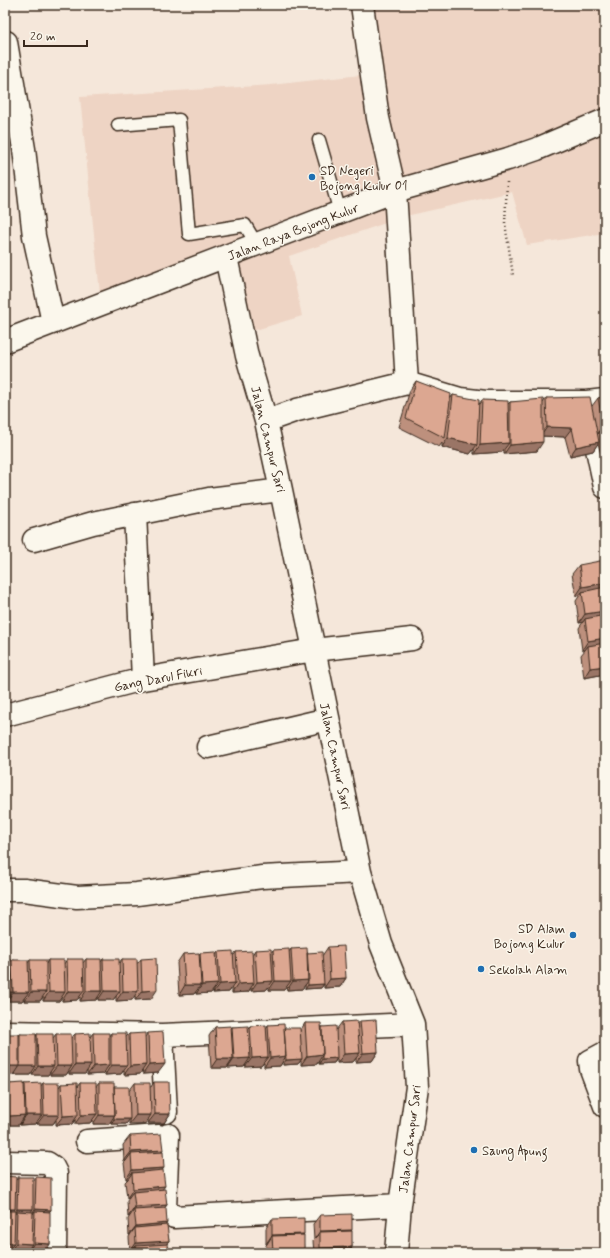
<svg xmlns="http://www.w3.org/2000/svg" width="610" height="1258" font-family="Mynerve,sans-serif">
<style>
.built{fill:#eed4c4}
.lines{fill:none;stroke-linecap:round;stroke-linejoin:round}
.service-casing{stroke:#3b2a1e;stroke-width:15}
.minor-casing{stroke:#3b2a1e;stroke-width:25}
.tertiary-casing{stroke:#3b2a1e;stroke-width:25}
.path{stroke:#3b2a1e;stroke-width:2.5;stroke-dasharray:1 3;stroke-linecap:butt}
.service{stroke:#fbf7ec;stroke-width:12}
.minor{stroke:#fbf7ec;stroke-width:22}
.tertiary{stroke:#fbf7ec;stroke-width:22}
.wall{fill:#bd907d;stroke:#3b2a1e}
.shaded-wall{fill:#9a7566;stroke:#3b2a1e}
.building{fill:#dca791;stroke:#3b2a1e}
.poi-dot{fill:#1f6fb2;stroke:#fbf7ec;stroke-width:1.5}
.labels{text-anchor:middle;stroke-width:3;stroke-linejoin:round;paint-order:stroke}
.poi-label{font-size:13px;fill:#3b2a1e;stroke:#fbf7ec;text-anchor:start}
.street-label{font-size:13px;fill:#3b2a1e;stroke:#fbf7ec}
</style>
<rect width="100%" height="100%" fill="#f5e7da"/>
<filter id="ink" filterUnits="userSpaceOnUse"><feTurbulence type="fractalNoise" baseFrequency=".025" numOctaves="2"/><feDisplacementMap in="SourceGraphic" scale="8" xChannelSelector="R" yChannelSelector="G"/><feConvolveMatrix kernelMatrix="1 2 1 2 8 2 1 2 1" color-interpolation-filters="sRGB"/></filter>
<g filter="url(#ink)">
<path class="built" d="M370,5H605V233L527,245L512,192L406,216L289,256L302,316L249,332L228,263L101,303L80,97L271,85L379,73Z"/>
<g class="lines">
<defs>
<path id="service" d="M118,125L179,120L189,234L245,225L257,245
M319,140L340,212"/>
<path id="minor" d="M362,5L378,118L395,191L407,383L460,399L486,402H587L605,400
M6,42L24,149L34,236L53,322
M226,257L247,356L266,421L281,490L360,872L381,944L413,1024L417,1087L400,1205L396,1253
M590,416L605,487
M266,421L297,410L407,383
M135,514L143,679
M34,540L93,523L209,499L281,490
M5,715L143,679L314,650L412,639
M208,747L328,719
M5,890H24L77,897L137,894L262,877L360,872
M5,1032L162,1035L413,1024
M162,1036L166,1112
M605,1053L590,1061L591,1069L605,1106
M168,1135L165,1209L174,1217L400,1205
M87,1141L159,1136
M5,1162L47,1163L53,1167L56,1173L55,1253"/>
<path id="tertiary" d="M5,341L395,191L508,159L537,149L605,120"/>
</defs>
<use href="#service" class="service-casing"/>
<use href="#minor" class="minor-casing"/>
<use href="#tertiary" class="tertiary-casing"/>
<path class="path" d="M507,182L505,223L513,275"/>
<use href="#service" class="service"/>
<use href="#minor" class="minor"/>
<use href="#tertiary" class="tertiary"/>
</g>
<path class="wall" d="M416,381L450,399L453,395L479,404L482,400L508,404L510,402L543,403L546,398L592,406L598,398L605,397V472L604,464L605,462L603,463L598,443L593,451L570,456L565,437L543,436L537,451L504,454V450L502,452L474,454V449L470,454L442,447V443L439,447L399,427L410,390Z
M579,565L605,674L584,678L581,655L585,650H582L579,628L583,622L579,623L576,601L580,595L576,596L572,574Z
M328,947L346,978L340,987L324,988V984L321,988L305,989V985L302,989L287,990L286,987L284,990H269V987L266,990L251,991V988L248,992L232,993V988L229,992L213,993V990L211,993L196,994V992L194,994L179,995L177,963L183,954L199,955L200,953L216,955L218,952L234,955L236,952L252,955L255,950L271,953L273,950L289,952L291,949L307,953L322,956Z
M67,959L83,963L86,959L101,962L103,959L119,963L122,959L138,963L141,959L151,999L135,1000V996L132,1000L116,1001V996L113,1000H98V997L96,1000L80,1001V997L77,1000L62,1001V997L59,1001H43V997L40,1001H24V998L22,1001H7V1000L5,1001V960L11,962L12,960L28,963L30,960L46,964L48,960L64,964Z
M360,1021L378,1052L372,1061L356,1062V1058L353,1062L337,1063V1059L334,1063L319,1064V1061L317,1064L301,1065V1061L298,1064L283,1065V1061L280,1066L264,1067V1063L261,1066L245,1067V1065L244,1067L228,1068V1066L227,1068H211L209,1036L215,1027L231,1028L232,1027L248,1028L250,1026L266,1029L268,1025L300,1031L305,1023L336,1030L342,1022L357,1025Z
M93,1033L109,1036L111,1033L126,1037L129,1034L145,1037L148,1033L158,1073L143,1074L142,1070L140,1074L124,1075V1070L121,1074L105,1075V1072L103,1074L87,1075V1071L85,1074H69V1071L66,1075H50V1071L48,1075H32V1072L30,1075H14V1073L13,1075L19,1035L20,1034L36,1037L37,1034L53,1038L56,1034L71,1038L75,1034L90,1037Z
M154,1082L170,1114L164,1123H148V1119L145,1124H129V1119L126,1124H111V1121L109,1124H93V1120L90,1123L75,1124V1120L72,1124L56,1125V1120L53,1124H37V1122L35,1124L20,1125V1123L19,1125H5V1084L6,1087L8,1084L24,1085L25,1084L41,1086L43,1083L59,1087L61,1084L77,1087L80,1083L96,1087L99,1083L129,1091L135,1083L151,1087Z
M130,1136L161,1152L162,1189L167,1205L164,1208L166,1226L169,1241L167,1244L169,1253H131L132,1252H130L129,1237L130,1235H129L128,1219L130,1216L128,1217L127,1201L129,1197L127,1198L125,1182L128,1179H126L124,1163L126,1161H124L123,1145Z
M5,1176L16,1180L18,1177L33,1181L36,1177L51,1210L49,1212L50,1244L44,1253L28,1252V1250L26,1253L10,1252V1249L8,1252H5Z
M320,1215L352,1230L351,1231L352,1247L351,1249L352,1253H314L313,1241L314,1240L313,1224Z
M272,1219L304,1234L303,1235L304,1251L303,1253H266V1245L267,1244H266V1228Z"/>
<path class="shaded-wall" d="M603,425H605V433L603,427L598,434H597Z
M547,427L572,428L565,437L541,436Z
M448,438L477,445L470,454L442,447Z
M543,442L537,451L504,454L510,445Z
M599,442L593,451L570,456L576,447Z
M509,443L502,452L474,454L480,445Z
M605,583V591L582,592L580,595L576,596L582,587Z
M605,611V619H585L583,622L579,623L585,614Z
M605,638V646H588L585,650H582L588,641Z
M605,666V674L584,678L590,668Z
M346,978L340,987L324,988L330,979Z
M309,980L302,989L287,990L293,981Z
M273,981L266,990L251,991L257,982Z
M275,981H291L284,990H269Z
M235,983L229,992L213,993L220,984Z
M254,983L248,992L232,993L238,984Z
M218,984L211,993L196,994L202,985Z
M324,984L321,988L305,989L308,985Z
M185,985H201L194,994L179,995Z
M157,990L151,999L135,1000L142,991Z
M68,991H84L77,1000L62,1001Z
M86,991H102L96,1000L80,1001Z
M104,991H120L113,1000H98Z
M123,991H138L132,1000L116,1001Z
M5,992H12L6,1001H5Z
M13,992H29L22,1001H7Z
M31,992H46L40,1001H24Z
M49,992H65L59,1001H43Z
M378,1052L372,1061L356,1062L363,1053Z
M360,1053L353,1062L337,1063L344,1054Z
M323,1054L317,1064L301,1065L307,1056Z
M286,1056L280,1066L264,1067L270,1058Z
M268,1057L261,1066L245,1067L252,1058Z
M250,1058L244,1067L228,1068L234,1059Z
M337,1058L334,1063L319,1064L322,1059Z
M217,1059H233L227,1068H211Z
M302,1059L298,1064L283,1065L286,1060Z
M165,1064L158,1073L143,1074L149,1065Z
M75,1065H91L85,1074H69Z
M109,1065L103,1074L87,1075L94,1066Z
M111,1065H127L121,1074L105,1075Z
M146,1065L140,1074L124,1075L130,1066Z
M5,1066H19L13,1075H5Z
M20,1066H36L30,1075H14Z
M38,1066H54L48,1075H32Z
M57,1066H72L66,1075H50Z
M97,1114L90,1123L75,1124L81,1115Z
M155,1114H170L164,1123H148Z
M25,1115L19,1125H5V1122L9,1116Z
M26,1115H42L35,1124L20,1125Z
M44,1115H59L53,1124H37Z
M78,1115L72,1124L56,1125L63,1116Z
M99,1115H115L109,1124H93Z
M136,1115H151L145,1124H129Z
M114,1119H130L126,1124H111Z
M163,1150L156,1159L131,1154L126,1161H124L131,1152Z
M164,1168L157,1177L132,1173L128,1179H126L132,1170Z
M165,1186L158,1195L133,1192L129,1197L127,1198L133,1189Z
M167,1205L160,1214L134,1210L130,1216L128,1217L135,1207Z
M5,1209H15L9,1218H5Z
M17,1209H33L26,1219L17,1211L12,1218H11Z
M35,1209L51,1210L44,1219L35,1211L30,1218H29Z
M167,1223L161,1232L135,1228L130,1235H129L136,1226Z
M352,1230L346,1239L320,1232L314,1240L320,1231Z
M304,1234L298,1243L272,1236L267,1244H266L272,1235Z
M169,1241L162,1250L136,1246L132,1252H130L136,1243Z
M5,1243H14L8,1252H5Z
M16,1243L32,1244L26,1253L10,1252Z
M34,1243L50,1244L44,1253L28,1252Z
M352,1247L348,1253L320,1250L318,1253H316L320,1248Z
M273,1251H304L303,1253H272Z"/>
<path class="building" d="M416,381L451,394L445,438L406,418Z
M453,395L479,400L477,445L448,438Z
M590,397L599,442L576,447L572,428L547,427L546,398Z
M605,397V425H603L598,398Z
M543,399V442L510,445V402Z
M482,400L508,401L509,443L480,445Z
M605,426V435L603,427Z
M605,560V583L582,587L579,565Z
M605,587V611L585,614L582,592Z
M605,615V638L588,641L585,619Z
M605,643V666L590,668L588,646Z
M344,946L346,978L330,979L328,947Z
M307,948L309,980L293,981L291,949Z
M271,949L273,981L257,982L255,950Z
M289,949L291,981H275L273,950Z
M233,951L235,983L220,984L218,952Z
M252,951L254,983L238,984L236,952Z
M216,952L218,984L202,985L200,953Z
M322,952L324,984L308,985L307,953Z
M199,953L201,985H185L183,954Z
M156,958L157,990L142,991L141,959Z
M67,959H83L84,991H68Z
M86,959H101L102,991H86Z
M103,959H119L120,991H104Z
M122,959H137L138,991H123Z
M5,960H11L12,992H5Z
M12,960H28L29,992H13Z
M30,960H46V992H31Z
M48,960H64L65,992H49Z
M376,1020L378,1052L363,1053L360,1021Z
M357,1021L360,1053L344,1054L342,1022Z
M305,1023H321L323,1054L307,1056Z
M284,1024L286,1056L270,1058L268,1025Z
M266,1025L268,1057L252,1058L250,1026Z
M231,1026L233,1059H217L215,1027Z
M248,1026L250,1058L234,1059L232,1027Z
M336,1026L337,1058L322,1059V1056L323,1054L322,1027Z
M284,1028H300L302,1059L286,1060Z
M163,1032L165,1064L149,1065L148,1033Z
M90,1033L91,1065H75V1034Z
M93,1033H109V1065L94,1066Z
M111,1033H126L127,1065H111Z
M145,1033L146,1065L130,1066L129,1034Z
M5,1034H19V1066H5Z
M20,1034H36V1066H20Z
M37,1034H53L54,1066H38Z
M56,1034H71L72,1066H57Z
M154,1082H169L170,1114H155Z
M24,1083L25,1115L9,1116L8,1084Z
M41,1083L42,1115H26L25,1084Z
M43,1083H59V1115H44Z
M77,1083L78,1115L63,1116L61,1084Z
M80,1083H96L97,1114L81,1115Z
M99,1083H114L115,1115H99Z
M135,1083H150L151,1115H136Z
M5,1084H6L7,1116H5Z
M114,1087H129L130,1119H114V1116L115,1115Z
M161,1134L163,1150L131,1152L130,1136Z
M163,1152L164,1168L132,1170L131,1154Z
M163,1170L165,1186L133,1189L132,1173Z
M5,1176L16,1177L15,1209H5Z
M18,1177H33V1209H17Z
M36,1177L51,1178V1210L35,1209Z
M165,1189L167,1205L135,1207L133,1192Z
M166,1208L167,1223L136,1226L134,1210Z
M5,1211H15L14,1243H5Z
M17,1211L33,1212L32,1244L16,1243Z
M35,1211L50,1212V1244L34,1243Z
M352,1214V1230L320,1231V1215Z
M304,1218V1234L272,1235V1219Z
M167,1225L169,1241L136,1243L135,1228Z
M352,1231V1247L320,1248V1232Z
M304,1235V1251H273L272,1236Z
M168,1244L169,1253H137L136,1246Z
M352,1249V1253H320V1250Z"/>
</g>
<g class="poi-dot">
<circle cx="312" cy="177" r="4"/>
<circle cx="573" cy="935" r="4"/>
<circle cx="481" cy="969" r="4"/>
<circle cx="474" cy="1150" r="4"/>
</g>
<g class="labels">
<g class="poi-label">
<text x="320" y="175">SD Negeri<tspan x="320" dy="15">Bojong Kulur 01</tspan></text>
<text x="565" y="933" text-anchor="end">SD Alam<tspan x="565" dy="15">Bojong Kulur</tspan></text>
<text x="489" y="974">Sekolah Alam</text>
<text x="482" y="1155">Saung Apung</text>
</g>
<g class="street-label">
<text transform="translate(293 231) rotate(-21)" y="5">Jalan Raya Bojong Kulur</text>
<text transform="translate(269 439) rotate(76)" y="5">Jalan Campur Sari</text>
<text transform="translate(158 678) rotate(-11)" y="5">Gang Darul Fikri</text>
<text transform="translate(336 756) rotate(78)" y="5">Jalan Campur Sari</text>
<text transform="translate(409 1139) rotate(-83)" y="5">Jalan Campur Sari</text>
</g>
</g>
<rect width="610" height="1258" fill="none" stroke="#fbf7ec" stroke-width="20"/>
<rect x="10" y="10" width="590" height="1238" fill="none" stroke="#3b2a1e" stroke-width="1.5" filter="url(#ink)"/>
<path d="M24 40v6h63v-6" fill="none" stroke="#3b2a1e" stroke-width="2"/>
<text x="30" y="40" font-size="12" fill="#3b2a1e" stroke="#fbf7ec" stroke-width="3" paint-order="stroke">20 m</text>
</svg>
